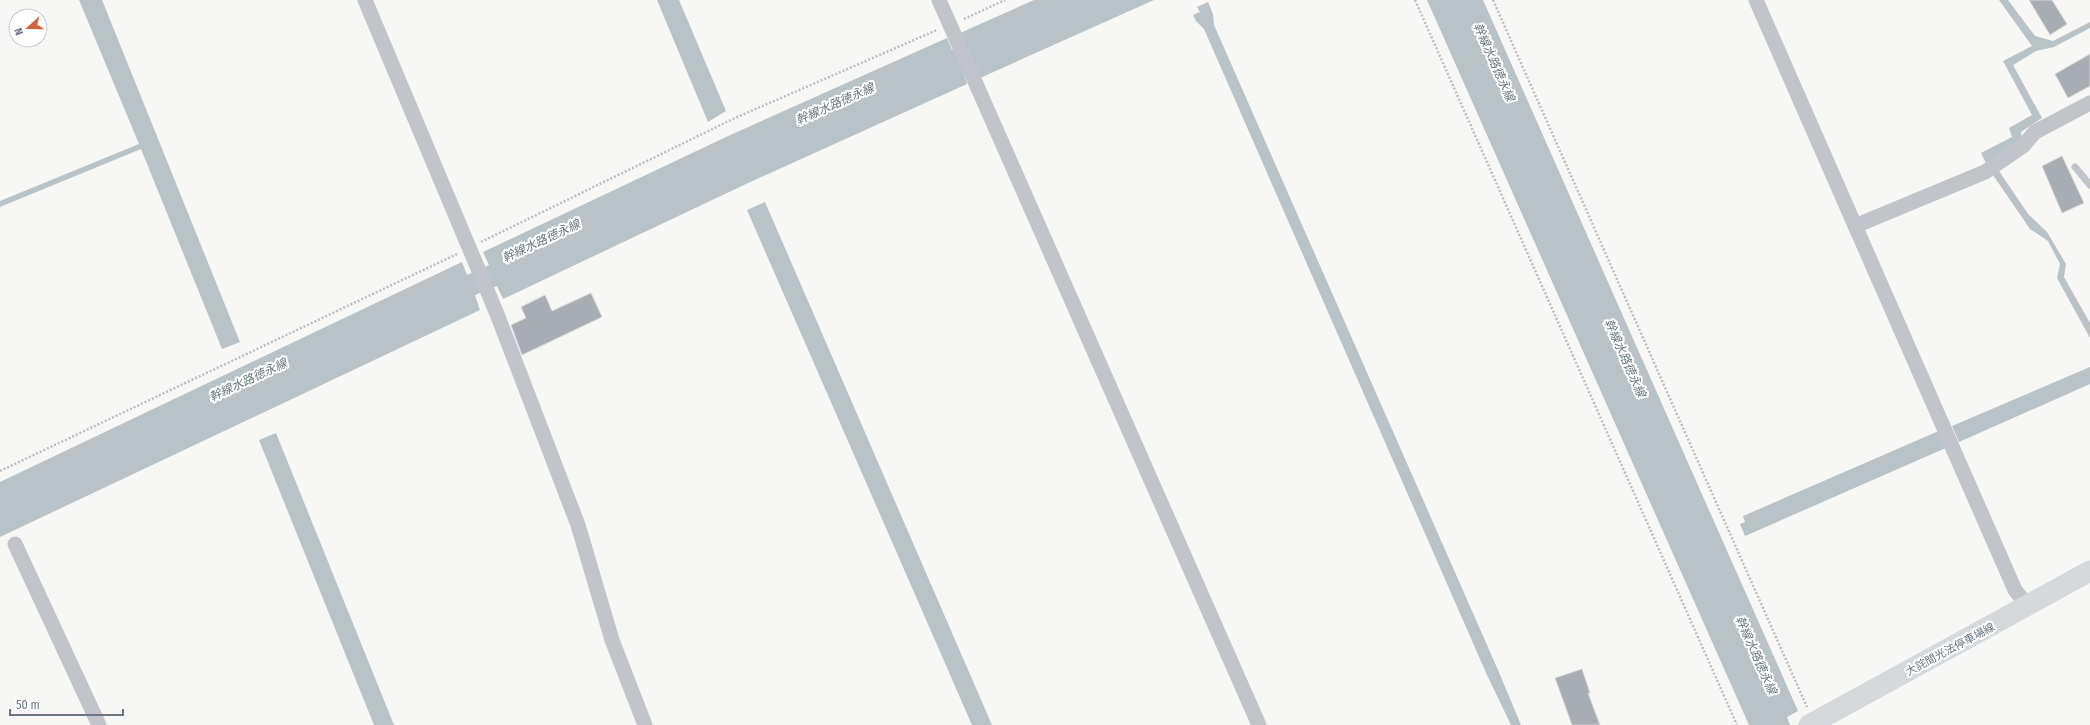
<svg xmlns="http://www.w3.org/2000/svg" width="2090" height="725" font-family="'Fira Sans Condensed','Noto Sans JP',sans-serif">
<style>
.water{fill:#b9c2c6}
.building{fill:#a7adb3;stroke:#d9d9d7}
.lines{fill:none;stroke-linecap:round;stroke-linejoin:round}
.path{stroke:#bbbdc0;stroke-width:2.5;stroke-dasharray:2 2;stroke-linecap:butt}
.lane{stroke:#c1c4c8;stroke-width:7}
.street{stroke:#c1c4c8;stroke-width:15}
.secondary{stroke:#d5d9dc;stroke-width:21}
.labels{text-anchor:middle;stroke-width:4;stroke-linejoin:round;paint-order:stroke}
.street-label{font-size:11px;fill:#6a7682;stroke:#fff}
.water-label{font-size:12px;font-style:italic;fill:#66777e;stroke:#fff}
</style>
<rect width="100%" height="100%" fill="#f7f7f5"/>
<path class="water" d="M79,0H102L240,342L222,349L141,149L0,207V201L139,144Z
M657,0H679L726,111L708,122Z
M1034,0H1154L980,78L975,67L963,72L967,84L746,184L503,299L497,286L475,295L480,310L0,537V482L462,262L467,275L489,265L483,252L726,137L947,38L952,50L965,44L960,33Z
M1427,0H1483L1798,711L1787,717L1790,725H1749Z
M1999,0H2008L2035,36L2053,41L2090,22V28L2054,47L2036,51L2013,65L2042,118L2021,132L2022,139L1986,163L1981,153L2012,137L2009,128L2032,115L2003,61L2032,46Z
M1208,2L1213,14L1214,25L1498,670L1521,725H1511L1487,675L1204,29L1196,21L1193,15L1200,12L1197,7Z
M1999,171L2028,214L2047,232L2066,264L2064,277L2090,323V338L2057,278L2060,264L2048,241L2030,229L1993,175Z
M765,202L992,725H972L747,210Z
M2090,367V384L1959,442L1952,426Z
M1941,430L1948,447L1745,536L1740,524L1745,522L1743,516Z
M276,433L394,725H374L259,440Z"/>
<path class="building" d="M2029,0H2052L2067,24L2050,35Z
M2090,54V86L2068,98L2055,74Z
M2062,156L2084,203L2062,213L2042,166Z
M591,293L602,317L522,355L511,325L526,318L521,307L545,295L552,311Z
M1582,669L1590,693H1588L1600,725H1572L1555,678Z"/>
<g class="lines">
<path class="path" d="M1415,0L1737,725
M1493,0L1807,707
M964,19L1005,0
M481,242L735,118L937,30
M0,471L457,254"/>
<path class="lane" d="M2075,167L2090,185"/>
<path class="street" d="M365,0L497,314L578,525L612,640L645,725
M939,0L1259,725
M1756,0L2015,590L2027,605
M1855,226L1985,172L2023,146L2035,132L2090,103
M15,544L99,725"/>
<path class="secondary" d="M1809,725L2090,571"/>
</g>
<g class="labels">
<g class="street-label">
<text transform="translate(1950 649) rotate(-28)" y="4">大詫間光法停車場線</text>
</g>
<g class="water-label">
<text transform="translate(1494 62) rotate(66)" y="4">幹線水路徳永線</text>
<text transform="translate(835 104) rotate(-24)" y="4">幹線水路徳永線</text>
<text transform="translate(541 241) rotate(-25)" y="4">幹線水路徳永線</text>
<text transform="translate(1625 358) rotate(66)" y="4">幹線水路徳永線</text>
<text transform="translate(248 380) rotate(-25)" y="4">幹線水路徳永線</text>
<text transform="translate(1756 655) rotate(66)" y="4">幹線水路徳永線</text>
</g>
</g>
<g transform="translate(28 28) rotate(249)"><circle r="19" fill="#ffffff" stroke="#c3c8cd"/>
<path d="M0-3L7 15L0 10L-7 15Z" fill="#d0643c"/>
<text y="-6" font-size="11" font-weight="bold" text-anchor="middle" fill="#6a7682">N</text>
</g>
<path d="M10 709v6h113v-6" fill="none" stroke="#6a7682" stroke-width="2"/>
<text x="16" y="709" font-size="12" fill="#6a7682" stroke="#ffffff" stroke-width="3" paint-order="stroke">50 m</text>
</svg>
